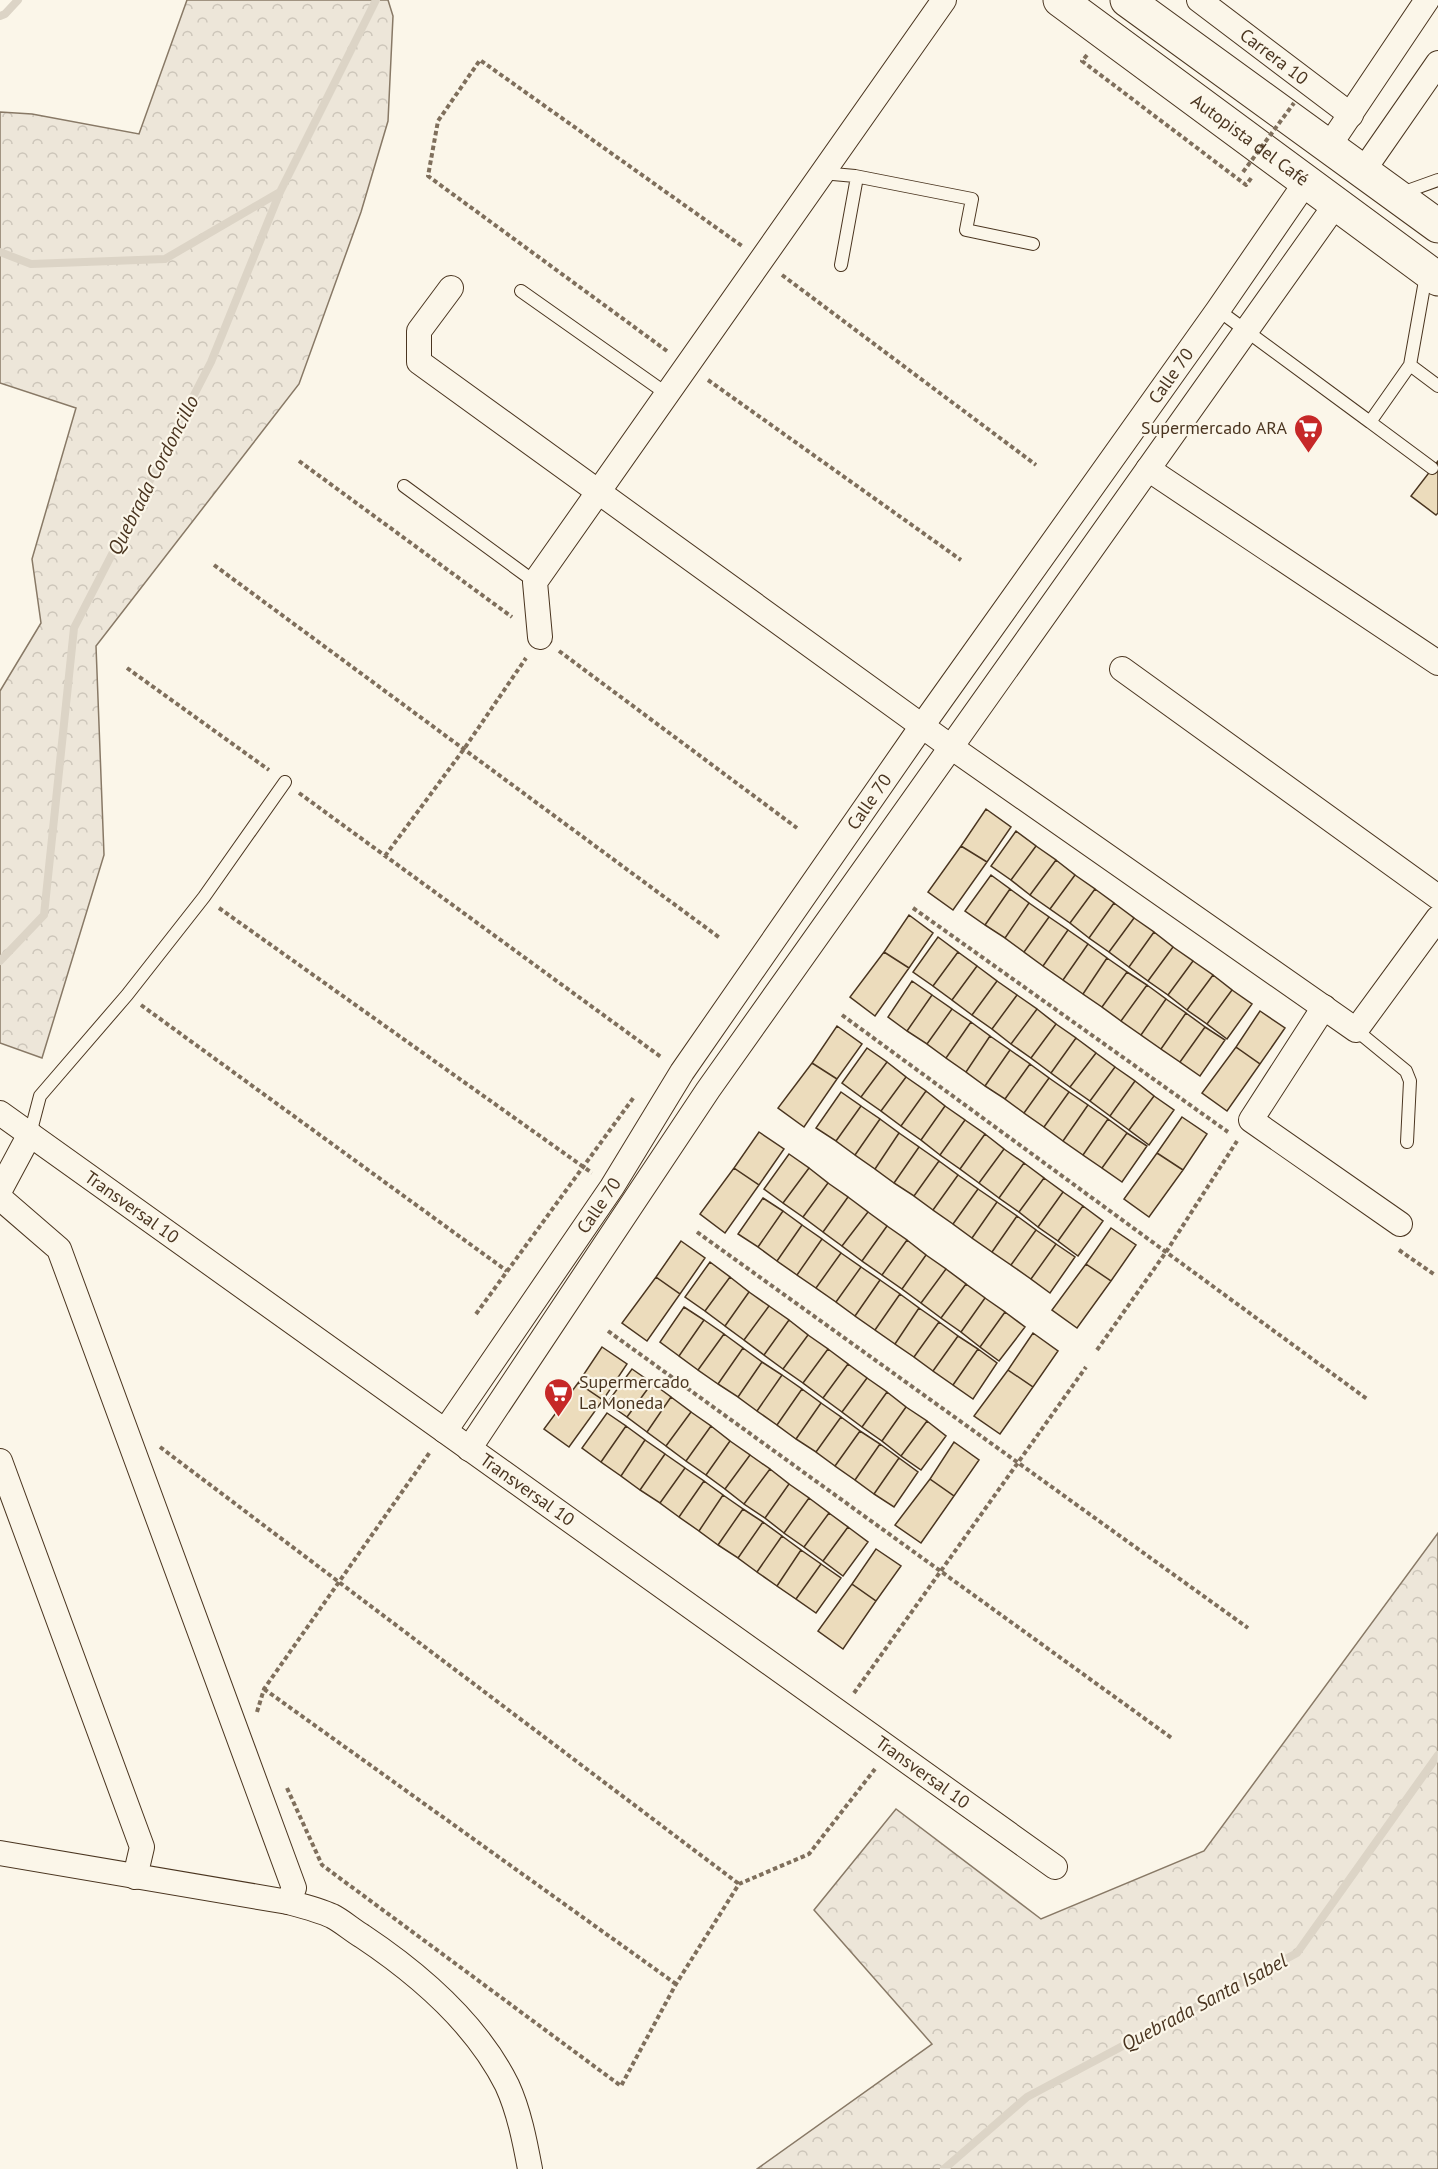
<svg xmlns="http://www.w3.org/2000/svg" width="1438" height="2169" font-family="'PT Sans',sans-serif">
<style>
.forest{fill:url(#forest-crowns);stroke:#887966;stroke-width:1.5}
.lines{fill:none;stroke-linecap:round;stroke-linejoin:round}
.stream{stroke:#dcd4c6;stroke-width:8}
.building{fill:#ecdcbc;stroke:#4a3520;stroke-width:1.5}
.lane-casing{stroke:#4a3520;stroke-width:14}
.street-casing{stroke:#4a3520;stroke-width:26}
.highway-casing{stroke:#4a3520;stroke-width:35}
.path{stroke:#7f6f5c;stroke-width:4;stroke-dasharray:4.5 3;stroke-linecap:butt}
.lane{stroke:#fbf6e9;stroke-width:12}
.street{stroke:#fbf6e9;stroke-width:24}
.highway{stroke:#fbf6e9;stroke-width:33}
.path-bridge{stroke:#7f6f5c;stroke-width:4;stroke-dasharray:4.5 3;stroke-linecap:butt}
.labels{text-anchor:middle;stroke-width:4.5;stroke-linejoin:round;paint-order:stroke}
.street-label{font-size:18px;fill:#4a3520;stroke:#fbf6e9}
.poi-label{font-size:18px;fill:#4a3520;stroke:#fbf6e9;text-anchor:end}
.water-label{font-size:20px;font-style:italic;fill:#4a3520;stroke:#fbf6e9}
</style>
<defs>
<pattern id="forest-crowns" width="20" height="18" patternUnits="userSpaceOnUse" patternTransform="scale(1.5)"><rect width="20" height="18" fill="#ede6d9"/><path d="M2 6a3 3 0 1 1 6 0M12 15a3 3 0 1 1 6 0" fill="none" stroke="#cdc6ba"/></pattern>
</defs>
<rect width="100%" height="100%" fill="#fbf6e9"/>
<path class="forest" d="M187,0H388L393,16L388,121L361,212L299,384L96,646L104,855L42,1058L0,1043V691L41,623L32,559L76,408L0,383V112L32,114L139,134Z
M1438,1533V2169H757L932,2044L814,1910L896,1809L1041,1919L1204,1851Z"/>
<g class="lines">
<path class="stream" d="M0,16L5,14L18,0
M0,252L31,264L165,259L280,192
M0,961L44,915L74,628L211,362L280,192L376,0
M944,2169L1027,2097L1297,1953L1438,1755"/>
</g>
<path class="building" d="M1438,461V513L1436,515L1411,496Z
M986,809L1011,827L987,862L961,846Z
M1016,831L1036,846L1011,880L991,866Z
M961,846L987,862L953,910L928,892Z
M1036,846L1056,860L1030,895L1011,880Z
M1056,860L1075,875L1050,909L1030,895Z
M991,875L1010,889L985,925L965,911Z
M1075,875L1095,889L1070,923L1050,909Z
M1010,889L1029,903L1005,938L985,925Z
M1095,889L1114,903L1089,938L1070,923Z
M1029,903L1049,917L1024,952L1005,938Z
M1114,903L1134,918L1109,952L1089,938Z
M909,915L933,933L909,968L884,952Z
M1049,917L1068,930L1043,966L1024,952Z
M1134,918L1154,932L1129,967L1109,952Z
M1068,930L1088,944L1063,980L1043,966Z
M1154,932L1173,947L1148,981L1129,967Z
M938,937L958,952L933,986L913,972Z
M1088,944L1107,958L1083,994L1063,980Z
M1173,947L1193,961L1168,995L1148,981Z
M884,952L909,968L875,1016L850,997Z
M958,952L977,966L952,1000L933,986Z
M1107,958L1127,972L1102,1007L1083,994Z
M1193,961L1213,975L1187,1010L1168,995Z
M977,966L997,981L972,1015L952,1000Z
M1127,972L1147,985L1121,1021L1102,1007Z
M1213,975L1232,990L1207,1024L1187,1010Z
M912,981L932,995L907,1031L888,1017Z
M997,981L1017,995L992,1029L972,1015Z
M1147,985L1166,999L1141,1035L1121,1021Z
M1232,990L1252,1004L1227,1039L1207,1024Z
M932,995L952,1009L927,1044L907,1031Z
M1017,995L1037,1009L1011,1044L992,1029Z
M1166,999L1186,1013L1161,1049L1141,1035Z
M952,1009L971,1022L946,1058L927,1044Z
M1037,1009L1056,1024L1031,1058L1011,1044Z
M1260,1011L1285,1028L1260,1064L1236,1047Z
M1186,1013L1205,1027L1180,1062L1161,1049Z
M971,1022L990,1036L966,1072L946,1058Z
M1056,1024L1076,1038L1051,1073L1031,1058Z
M837,1026L862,1044L837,1079L812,1063Z
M1205,1027L1225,1040L1200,1076L1180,1062Z
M990,1036L1010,1050L985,1086L966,1072Z
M1076,1038L1096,1053L1070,1087L1051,1073Z
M1236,1047L1260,1064L1227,1111L1202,1093Z
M867,1048L887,1062L861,1097L842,1083Z
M1010,1050L1030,1064L1005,1099L985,1086Z
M1096,1053L1115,1067L1090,1101L1070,1087Z
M887,1062L906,1077L881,1111L861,1097Z
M812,1063L837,1079L804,1127L778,1108Z
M1030,1064L1049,1078L1024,1113L1005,1099Z
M1115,1067L1135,1081L1110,1116L1090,1101Z
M906,1077L926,1091L901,1126L881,1111Z
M1049,1078L1069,1092L1044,1127L1024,1113Z
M1135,1081L1154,1096L1129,1130L1110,1116Z
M926,1091L945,1106L921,1140L901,1126Z
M841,1092L861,1106L836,1141L816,1128Z
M1069,1092L1088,1105L1063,1141L1044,1127Z
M1154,1096L1174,1110L1149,1145L1129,1130Z
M1088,1105L1108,1119L1083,1155L1063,1141Z
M861,1106L880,1119L855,1155L836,1141Z
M945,1106L965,1120L940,1155L921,1140Z
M1182,1117L1207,1134L1183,1170L1157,1153Z
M880,1119L899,1133L875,1169L855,1155Z
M1108,1119L1127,1133L1102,1168L1083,1155Z
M965,1120L985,1134L960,1169L940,1155Z
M759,1132L784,1149L759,1185L734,1168Z
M899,1133L919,1147L894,1183L875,1169Z
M1127,1133L1147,1146L1122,1182L1102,1168Z
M985,1134L1004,1149L979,1183L960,1169Z
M919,1147L939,1161L914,1196L894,1183Z
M1004,1149L1024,1163L999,1198L979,1183Z
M1157,1153L1183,1170L1149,1217L1124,1199Z
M789,1154L809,1168L783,1203L764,1189Z
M939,1161L958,1175L933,1210L914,1196Z
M1024,1163L1044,1178L1019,1212L999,1198Z
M734,1168L759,1185L725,1233L700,1214Z
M809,1168L828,1183L803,1217L783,1203Z
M958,1175L978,1189L953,1224L933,1210Z
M1044,1178L1063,1192L1038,1227L1019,1212Z
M828,1183L848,1197L823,1232L803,1217Z
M978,1189L997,1202L972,1238L953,1224Z
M1063,1192L1083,1206L1058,1241L1038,1227Z
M848,1197L868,1212L842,1246L823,1232Z
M763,1198L783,1211L758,1247L738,1234Z
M997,1202L1017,1216L992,1252L972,1238Z
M1083,1206L1103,1221L1078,1256L1058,1241Z
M783,1211L802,1225L777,1261L758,1247Z
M868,1212L887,1226L862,1261L842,1246Z
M1017,1216L1036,1230L1011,1265L992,1252Z
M802,1225L822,1239L797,1275L777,1261Z
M887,1226L907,1240L882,1275L862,1261Z
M1111,1228L1136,1245L1111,1281L1086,1264Z
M1036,1230L1056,1244L1031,1279L1011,1265Z
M822,1239L841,1253L816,1288L797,1275Z
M907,1240L926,1255L902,1289L882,1275Z
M681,1241L705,1258L680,1294L656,1277Z
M1056,1244L1075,1257L1050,1293L1031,1279Z
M841,1253L861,1267L836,1302L816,1288Z
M926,1255L946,1269L921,1303L902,1289Z
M710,1262L730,1277L705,1311L685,1297Z
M1086,1264L1111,1281L1077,1328L1052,1310Z
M861,1267L880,1280L855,1316L836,1302Z
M946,1269L966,1284L941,1318L921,1303Z
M656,1277L680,1294L647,1341L622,1323Z
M730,1277L749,1292L725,1326L705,1311Z
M880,1280L900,1294L875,1330L855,1316Z
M966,1284L985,1298L961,1332L941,1318Z
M749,1292L769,1306L744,1340L725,1326Z
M900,1294L919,1308L895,1344L875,1330Z
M985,1298L1005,1312L980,1347L961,1332Z
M769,1306L789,1320L764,1355L744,1340Z
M684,1307L704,1320L679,1356L660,1342Z
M919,1308L939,1322L914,1357L895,1344Z
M1005,1312L1025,1327L999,1361L980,1347Z
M704,1320L724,1334L698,1370L679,1356Z
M789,1320L808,1335L783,1369L764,1355Z
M939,1322L958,1336L933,1371L914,1357Z
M1033,1333L1058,1351L1033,1387L1008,1370Z
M724,1334L743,1348L718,1384L698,1370Z
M808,1335L828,1349L803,1383L783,1369Z
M958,1336L978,1349L953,1385L933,1371Z
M602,1347L627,1364L603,1400L578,1383Z
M743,1348L762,1362L738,1397L718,1384Z
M828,1349L848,1364L823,1398L803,1383Z
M978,1349L997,1363L973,1399L953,1385Z
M762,1362L782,1375L757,1411L738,1397Z
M848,1364L867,1378L842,1412L823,1398Z
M632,1369L652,1383L627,1417L607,1403Z
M1008,1370L1033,1387L1000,1434L974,1416Z
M782,1375L802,1389L777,1425L757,1411Z
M867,1378L887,1392L862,1427L842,1412Z
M578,1383L603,1400L569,1447L544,1429Z
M652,1383L671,1397L647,1432L627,1417Z
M802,1389L821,1403L796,1439L777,1425Z
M887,1392L906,1407L882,1441L862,1427Z
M671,1397L691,1412L666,1446L647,1432Z
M821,1403L841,1417L816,1452L796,1439Z
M906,1407L927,1421L901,1456L882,1441Z
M691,1412L711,1426L686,1461L666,1446Z
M607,1413L626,1426L601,1462L582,1448Z
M841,1417L860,1431L835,1466L816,1452Z
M927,1421L946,1436L921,1470L901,1456Z
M626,1426L645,1440L621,1476L601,1462Z
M711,1426L730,1441L706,1475L686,1461Z
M860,1431L880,1444L855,1480L835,1466Z
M645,1440L665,1454L640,1490L621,1476Z
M730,1441L750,1455L725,1489L706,1475Z
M954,1442L979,1460L954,1496L930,1479Z
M880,1444L899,1458L874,1494L855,1480Z
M665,1454L685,1468L660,1503L640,1490Z
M750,1455L770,1469L744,1504L725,1489Z
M899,1458L918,1472L894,1507L874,1494Z
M685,1468L704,1481L679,1517L660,1503Z
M770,1469L789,1484L765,1518L744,1504Z
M930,1479L954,1496L921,1543L895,1525Z
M704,1481L723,1495L699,1531L679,1517Z
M789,1484L809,1498L784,1533L765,1518Z
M723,1495L743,1509L718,1545L699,1531Z
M809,1498L829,1513L804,1547L784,1533Z
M743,1509L763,1522L738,1558L718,1545Z
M829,1513L848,1527L823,1561L804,1547Z
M763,1522L782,1536L757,1572L738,1558Z
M848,1527L868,1542L843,1576L823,1561Z
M782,1536L801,1550L777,1586L757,1572Z
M876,1549L901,1566L876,1601L852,1584Z
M801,1550L821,1564L796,1599L777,1586Z
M821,1564L841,1578L816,1613L796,1599Z
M852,1584L876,1601L843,1649L818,1631Z"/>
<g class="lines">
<defs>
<path id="lane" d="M822,173L855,176L972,199L966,230L1033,244
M1399,194L1438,180
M841,265L857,177
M1426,275L1410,365L1370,422L1432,468
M521,291L667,394
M1218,310L1370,422
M1410,365L1438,386
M404,486L535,582
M1356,1030L1406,1071L1410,1081L1407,1142
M30,1134L40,1096L127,995L204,897L285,782"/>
<g id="street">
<path id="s1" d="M1199,0L1351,115"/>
<path d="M1329,146L1427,0"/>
<path d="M1363,171L1438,63"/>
<path d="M451,288L419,331V362L951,747L1356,1030L1438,918"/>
<path d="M1148,469L1438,663"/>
<path d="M540,637L535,582L944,0"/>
<path d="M1122,669L1438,897"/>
<path d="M1324,1007L1251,1120L1400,1224"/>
<path id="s2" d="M0,1113L1055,1867"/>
<path d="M0,1190L30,1134"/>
<path d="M0,1198L59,1249L294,1888L288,1902"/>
<path id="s3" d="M445,1431L612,1187L682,1072L922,726L1218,310L1306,182"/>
<path d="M469,1449L708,1090L1336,204"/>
<path d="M0,1461L142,1847L135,1877"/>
<path d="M0,1853L288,1902C303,1906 319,1910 332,1916C342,1921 352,1930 362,1936C419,1974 476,2023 507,2085C519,2111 525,2142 530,2169"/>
</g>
<g id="highway">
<path id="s4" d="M1060,0L1438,279"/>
<path d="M1127,0L1438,226"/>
</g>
</defs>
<use href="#lane" class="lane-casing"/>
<use href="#street" class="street-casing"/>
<use href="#highway" class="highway-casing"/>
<path class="path" d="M1087,55L1082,61L1246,185L1252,177
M782,275L1036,465
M667,351L428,176L438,121L480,60L742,246
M708,380L961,560
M299,461L512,617
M214,565L720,938
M559,651L797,828
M127,668L269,770
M299,793L661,1057
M385,856L464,749L526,658
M219,908L592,1173
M913,908L1228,1132
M141,1005L507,1271
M842,1015L1367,1399
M697,1232L1248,1628
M1399,1250L1435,1275
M476,1314L634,1097
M608,1331L1173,1739
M1097,1350L1166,1252L1237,1141
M160,1447L739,1884
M264,1689L676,1984
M854,1693L1086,1367
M257,1712L264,1689L430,1452
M287,1788L322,1865L621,2086L676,1984L739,1884L809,1854L875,1769"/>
<use href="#lane" class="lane"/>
<use href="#street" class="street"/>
<use href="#highway" class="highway"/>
<path class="path-bridge" d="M1243,172L1294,103"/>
</g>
<defs>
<symbol id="supermarket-pin" viewBox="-11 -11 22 30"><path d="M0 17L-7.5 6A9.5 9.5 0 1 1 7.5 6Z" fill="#c62828" stroke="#fbf6e9"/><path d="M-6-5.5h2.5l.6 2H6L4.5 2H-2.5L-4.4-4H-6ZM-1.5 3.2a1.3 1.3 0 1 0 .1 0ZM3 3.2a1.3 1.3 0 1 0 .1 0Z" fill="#fff"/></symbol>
</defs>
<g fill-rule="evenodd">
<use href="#supermarket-pin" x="1292" y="412" width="33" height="45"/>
<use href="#supermarket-pin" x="542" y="1376" width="33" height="45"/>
</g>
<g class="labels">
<g class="street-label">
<text dy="6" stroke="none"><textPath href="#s1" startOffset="94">Carrera 10</textPath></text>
<text dy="6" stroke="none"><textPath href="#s4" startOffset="236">Autopista del Café</textPath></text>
<text dy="6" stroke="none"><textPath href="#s3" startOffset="1281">Calle 70</textPath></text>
<text dy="6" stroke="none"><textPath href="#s3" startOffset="759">Calle 70</textPath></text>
<text dy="6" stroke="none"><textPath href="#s3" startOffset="273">Calle 70</textPath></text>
<text dy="6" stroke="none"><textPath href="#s2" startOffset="162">Transversal 10</textPath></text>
<text dy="6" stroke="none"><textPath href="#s2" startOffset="648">Transversal 10</textPath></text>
<text dy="6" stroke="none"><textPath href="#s2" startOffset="1134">Transversal 10</textPath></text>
</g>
<g class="poi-label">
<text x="1287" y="434">Supermercado ARA</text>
<text x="579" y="1388" text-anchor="start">Supermercado<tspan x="579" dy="21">La Moneda</tspan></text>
</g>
<g class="water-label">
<text transform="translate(153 475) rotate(-63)" y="7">Quebrada Cordoncillo</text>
<text transform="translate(1204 2002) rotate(-28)" y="7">Quebrada Santa Isabel</text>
</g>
</g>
</svg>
